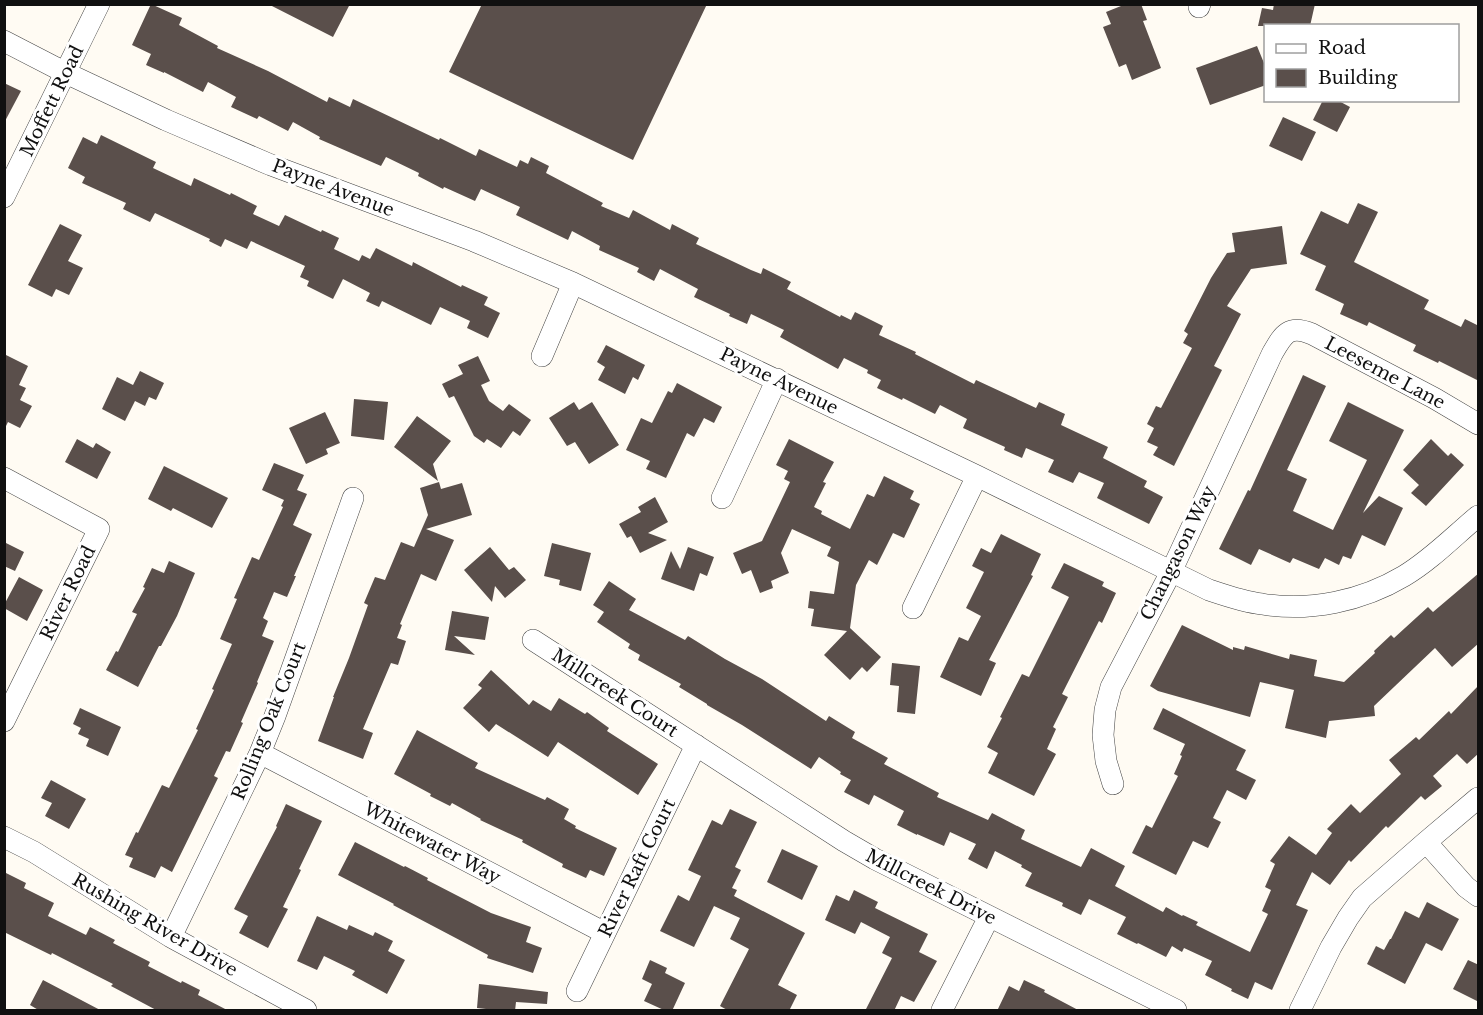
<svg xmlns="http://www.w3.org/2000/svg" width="1483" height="1015" font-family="'Libre Baskerville',serif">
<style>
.building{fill:#5a4f4b}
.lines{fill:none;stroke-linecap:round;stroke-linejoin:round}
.minor-casing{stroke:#434343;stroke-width:22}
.minor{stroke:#fff;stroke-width:21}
.labels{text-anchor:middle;stroke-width:6;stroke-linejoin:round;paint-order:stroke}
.street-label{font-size:18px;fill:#101010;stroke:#fff}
</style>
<rect width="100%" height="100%" fill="#fffbf3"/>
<path class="building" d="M151,4L182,18L179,25L218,46L217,48L268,71L327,102L329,97L350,107L353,99L439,140L440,138L476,156L479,149L517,167L520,160L528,164L531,157L549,166L546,173L603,203L601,206L629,218L633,210L670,230L672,224L699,238L696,244L751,270L761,274L763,268L791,282L787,289L840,317L841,315L851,320L855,312L883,326L879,335L916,352L915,354L974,384L976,380L1036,408L1039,402L1065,414L1061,425L1108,447L1103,458L1147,481L1144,487L1163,497L1149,524L1097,498L1104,483L1079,472L1073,483L1048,472L1054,460L1026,448L1022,458L1004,450L1005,447L963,428L967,419L940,405L935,414L903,398L902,400L877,388L881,380L867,373L868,370L844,358L838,369L780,337L784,330L751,314L747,324L729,316L730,314L694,297L698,289L660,269L654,281L637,272L639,268L599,250L600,246L572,231L568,240L516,215L520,207L481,189L475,201L444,187L443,189L418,176L419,173L386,157L381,166L319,139L320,137L293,122L288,131L259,116L257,119L231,107L236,97L208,82L203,92L164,72V73L146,65L151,54L132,45Z
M268,4H350L333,37Z
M482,4H707L633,160L449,72Z
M1126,4H1141L1147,20L1143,21L1161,68L1132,80L1126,64L1119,67L1103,27L1111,24L1106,12Z
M1274,4H1315L1310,26H1258L1262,8L1273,10Z
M1257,46L1266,68V85L1210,105L1196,68Z
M4,83L21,91L4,123Z
M1323,100H1337L1350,107L1337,132L1313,120Z
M1283,117L1316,132L1302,161L1269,146Z
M101,135L156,162L153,168L191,186L194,178L230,195L231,193L257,206L253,214L279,226L285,215L321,232L322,230L339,238L334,249L359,261L362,255L370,259L376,248L412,266L413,262L461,287L462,285L488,297L484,305L500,313L488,338L467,328L470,321L440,307L431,325L382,301L379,307L366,301L370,293L343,279L333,299L307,286L309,281L300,277L305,266L251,241L247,249L225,239L221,247L209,241L210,239L155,213L150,222L123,209L126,203L82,183L85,177L68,168L83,137L97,144Z
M1358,203L1378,212L1354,262L1429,300L1424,309L1461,327L1465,319L1479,326V381L1439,361L1438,363L1413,351L1416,345L1369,322L1367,326L1340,314L1344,304L1315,290L1326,266L1300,254L1321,211L1348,224Z
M60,224L82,235L68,261L83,268L69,295L56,289L52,297L28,285Z
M1282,226L1287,264L1251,269L1227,306L1241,314L1214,366L1222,370L1174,466L1153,455L1158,447L1147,442L1154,428L1147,424L1156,406L1161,408L1192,348L1183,343L1188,334L1184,331L1211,278L1227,253L1235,252L1232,233Z
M606,345L645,365L638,380L633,377L625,394L598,380L605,367L597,362Z
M4,354L28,366L19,385L26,388L20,400L32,406L20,428L8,422L4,430Z
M478,356L490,381L481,385L489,401L503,411L509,404L531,420L520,436L513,431L501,448L487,439L484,443L474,436L454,396L449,398L442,384L463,374L458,365Z
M140,371L164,383L156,400L149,397L145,406L135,401L125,421L102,409L117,377L133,385Z
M1303,375L1326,386L1287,470L1307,479L1293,511L1333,530L1367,460L1329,441L1348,402L1404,430L1363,513L1379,496L1403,508L1385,546L1362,535L1351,559L1343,556L1339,565L1325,558L1319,569L1293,558L1290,563L1259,549L1251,565L1219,549L1248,490L1250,491Z
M677,383L722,407L714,423L704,418L694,437L687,433L666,478L646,469L650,461L626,450L641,418L652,423L668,391L672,393Z
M354,399L388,402L384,440L351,436Z
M574,402L579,410L592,402L619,445L589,464L575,442L567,446L549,418Z
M325,412L340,443L326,449L328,454L306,464L289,428Z
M417,416L451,441L433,464L438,481L394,447Z
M77,439L93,448L96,443L111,452L97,479L65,462Z
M789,439L834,462L823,482L826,483L814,507L822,511L821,514L850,529L867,494L874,497L884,476L914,491L910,499L920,504L904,538L893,533L877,565L869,560L856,585L850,628L881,657L867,672L862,667L850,680L824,655L847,631L811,626L814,609L808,608L810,591L834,594L839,562L827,556L831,547L792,529L781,553L789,573L771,581L773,588L760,593L751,570L742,574L733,553L762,541L790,482L784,479L788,471L776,465Z
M1431,439L1448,456L1451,453L1464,465L1426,506L1411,493L1419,485L1403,470Z
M274,463L304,475L297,490L307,494L293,525L312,534L294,576H296L287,597L274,592L263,618L268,621L262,636L274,641L257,682L258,683L241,722L243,723L230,752L226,751L214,776L218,778L172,872L161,866L155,878L129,867L133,858L125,855L136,832L138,833L162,785L169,788L198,730L196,729L214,690L212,689L232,644L220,639L237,599L234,598L252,557L259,560L283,507L281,506L284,500L262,490Z
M164,466L228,498L212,528L173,508L171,511L148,499Z
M439,482L441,489L462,483L472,515L426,529L454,540L436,581L421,574L400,624L402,625L397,638L406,641L398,665L391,663L363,729L373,733L363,759L318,741L334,697H333L349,658L368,605L364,603L375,577L385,580L401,542L414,547L428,515L420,488Z
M655,497L668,522L648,533L667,540L640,553L631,536L627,538L619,524L641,512L638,507Z
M1001,534L1041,554L1031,575L1033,576L989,660L996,663L981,696L940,677L959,637L968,641L981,616L966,608L984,572L972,566L981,548L991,553Z
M4,542L24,552L15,571L4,566Z
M552,543L591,553L581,591L559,585L560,580L544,576Z
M490,547L509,570L514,567L526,580L505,598L495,586L492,602L464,570Z
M688,547L714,557L707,576L700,573L694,591L661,579L671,551L680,569Z
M169,561L195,573L177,616L161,646H159L138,687L106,670L116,651L118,652L137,614L132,612L145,588L143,587L152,568L164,573Z
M1064,563L1104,582L1102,586L1116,593L1102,623L1099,621L1062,694L1068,697L1053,727L1056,729L1047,749L1056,754L1034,796L988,773L998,753L987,747L1002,718L1000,717L1022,674L1029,677L1069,597L1051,588Z
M1479,573V643L1452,667L1435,648L1374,706L1375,716L1329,721L1326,738L1285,728L1294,690L1260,682L1250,717L1158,691L1150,686L1182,625L1233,650V647L1244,650L1245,646L1289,659L1290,654L1317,660L1314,676L1344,682L1375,653L1374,651L1391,635L1394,638L1428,607L1433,612Z
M19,577L43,590L27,621L4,608V605Z
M609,581L636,599L629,610L685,640L688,636L725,659L762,679L826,721L829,716L855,732L852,738L888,758L884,764L939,793L937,797L988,820L992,813L1025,830L1021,839L1081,867L1091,848L1125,866L1115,886L1163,912L1166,907L1182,916L1183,915L1198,922L1196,925L1250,952L1268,914L1262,911L1271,890L1265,887L1275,864L1270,861L1289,836L1316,855L1332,833L1327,829L1351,804L1360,813L1401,774L1389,760L1416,737L1419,740L1449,711L1451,714L1479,685V753L1467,764L1457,754L1433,776L1442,786L1425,800L1421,796L1388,828L1386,826L1351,862L1349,860L1330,885L1312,872L1296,905L1308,910L1272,990L1255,982L1248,999L1231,991L1232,989L1205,975L1212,961L1184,948L1182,952L1172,946L1166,957L1138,943L1137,944L1117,934L1126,917L1089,899L1081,915L1062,906L1063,903L1025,886L1032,873L1021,867L1022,865L995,851L987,869L968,859L976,844L950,832L944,846L917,834V835L897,825L904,811L874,795L869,805L844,792L851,780L840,774L841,772L819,757L811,769L742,725L707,705V704L679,687L681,684L638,660L640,655L628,648L630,644L597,622L604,612L593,605Z
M452,611L489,617L485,640L454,636L475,655L445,650Z
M892,663L920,666L915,714L897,712L899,686L890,685Z
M491,670L529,705L533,700L551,711L559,698L585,714L587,712L609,728L607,731L658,764L638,795L558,742L548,757L496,724L489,732L463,708L482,688L478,685Z
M80,708L121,727L108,756L86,746L89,739L78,734L81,728L73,724Z
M1163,708L1246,750L1236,770L1256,780L1246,800L1227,790L1213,818L1221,822L1208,848L1193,841L1176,875L1132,853L1146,825L1152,828L1178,776L1174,774L1182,756L1180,755L1185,744L1153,729Z
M417,730L478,763L475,768L545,800L547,797L569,809L564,819L576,826L575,828L617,848L604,876L590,870L586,878L562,867L563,864L522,842L523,840L480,820L481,819L452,803L450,806L430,796L431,794L394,774Z
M51,780L86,799L69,829L45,816L52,803L41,798Z
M286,804L322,821L299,869L301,870L283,907L288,909L268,948L239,933L248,916L234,909L277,827L276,826Z
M730,809L757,822L735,867L741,870L732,888L737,890L734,896L805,933L778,985L797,995L789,1011H729L720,1006L749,949L730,939L740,918L714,906L694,947L660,931L678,895L689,901L701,876L688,870L712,820L722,825Z
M355,842L404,867L405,866L428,878L427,880L491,913L531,927L526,942L542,948L533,973L487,958L488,955L393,905L394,904L338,875Z
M782,849L818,866L802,900L767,882Z
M4,872L26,883L24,888L54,903L48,916L86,935L90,927L115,940L113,943L150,962L148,966L181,983L182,981L200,990L198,995L229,1011H158L111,986L113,984L52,953L51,955L4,932Z
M854,890L878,902L875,908L928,934L919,952L937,961L914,1002L901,996L894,1011H865L892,958L882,953L890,937L861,922L855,934L825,920L836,895L849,901Z
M1427,902L1459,919L1442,951L1426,943L1405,984L1367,964L1376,946L1384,950L1390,939H1391L1405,911L1419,918Z
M317,916L347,930L349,925L373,936L375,932L393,941L388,951L405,960L387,994L352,975L355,971L324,956L317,970L297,961Z
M650,960L667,968L665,973L685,983L672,1011H666L644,1001L652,984L642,979Z
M1468,960L1479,965V1002L1453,989Z
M43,980L102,1011H40L30,1005Z
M1024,980L1045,990L1044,992L1080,1011H997L1009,986L1019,991Z
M479,984L548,992L547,1004L516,1002L515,1011H486V1009L477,1008Z"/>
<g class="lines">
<defs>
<path id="minor" d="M1199,7L1200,4
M4,41L66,73L166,120L271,165L474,241L573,283L977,476L1209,590C1227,596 1244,602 1262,604C1310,612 1362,601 1404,576C1431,560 1454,536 1478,516
M4,197L99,4
M542,356L573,283
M4,478L99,529L4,721
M722,498L777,379
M913,608L977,476
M533,640L844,841L875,859L1176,1010
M260,753L605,933
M1113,784L1106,761L1103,735L1105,710L1111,687L1171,572L1272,354C1283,335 1288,324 1312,334L1434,398L1478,424
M4,837L34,852L171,937L306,1010
M1426,842L1466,887L1478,896
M171,937L260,753L275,716L353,498
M577,991L696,745
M942,1010L989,917
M1300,1010L1331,947L1348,918L1362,898L1426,842L1478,798"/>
</defs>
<use href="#minor" class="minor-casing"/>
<use href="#minor" class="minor"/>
</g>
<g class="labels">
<g class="street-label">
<text transform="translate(52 101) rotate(-64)" y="6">Moffett Road</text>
<text transform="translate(333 188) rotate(21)" y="6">Payne Avenue</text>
<text transform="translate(1385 373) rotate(28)" y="6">Leeseme Lane</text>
<text transform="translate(779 381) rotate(26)" y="6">Payne Avenue</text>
<text transform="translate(1178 553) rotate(-64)" y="6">Changason Way</text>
<text transform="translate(68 593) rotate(-64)" y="6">River Road</text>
<text transform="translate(615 693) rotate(33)" y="6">Millcreek Court</text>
<text transform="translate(269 721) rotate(-68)" y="6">Rolling Oak Court</text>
<text transform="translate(432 843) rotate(28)" y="6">Whitewater Way</text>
<text transform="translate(637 868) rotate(-64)" y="6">River Raft Court</text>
<text transform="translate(931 887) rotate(27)" y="6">Millcreek Drive</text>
<text transform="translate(155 925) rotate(30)" y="6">Rushing River Drive</text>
</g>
</g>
<rect width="1483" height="1015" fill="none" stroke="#101010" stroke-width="12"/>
<rect x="1264" y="24" width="195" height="78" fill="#ffffff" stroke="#9f9f9f" stroke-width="1.5"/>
<rect x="1276" y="44" width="30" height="9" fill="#ffffff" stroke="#9f9f9f" stroke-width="1.5"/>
<text x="1318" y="54" font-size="18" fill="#101010">Road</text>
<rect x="1276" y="69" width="30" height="18" fill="#5a4f4b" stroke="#9f9f9f" stroke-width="1.5"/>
<text x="1318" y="84" font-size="18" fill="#101010">Building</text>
</svg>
